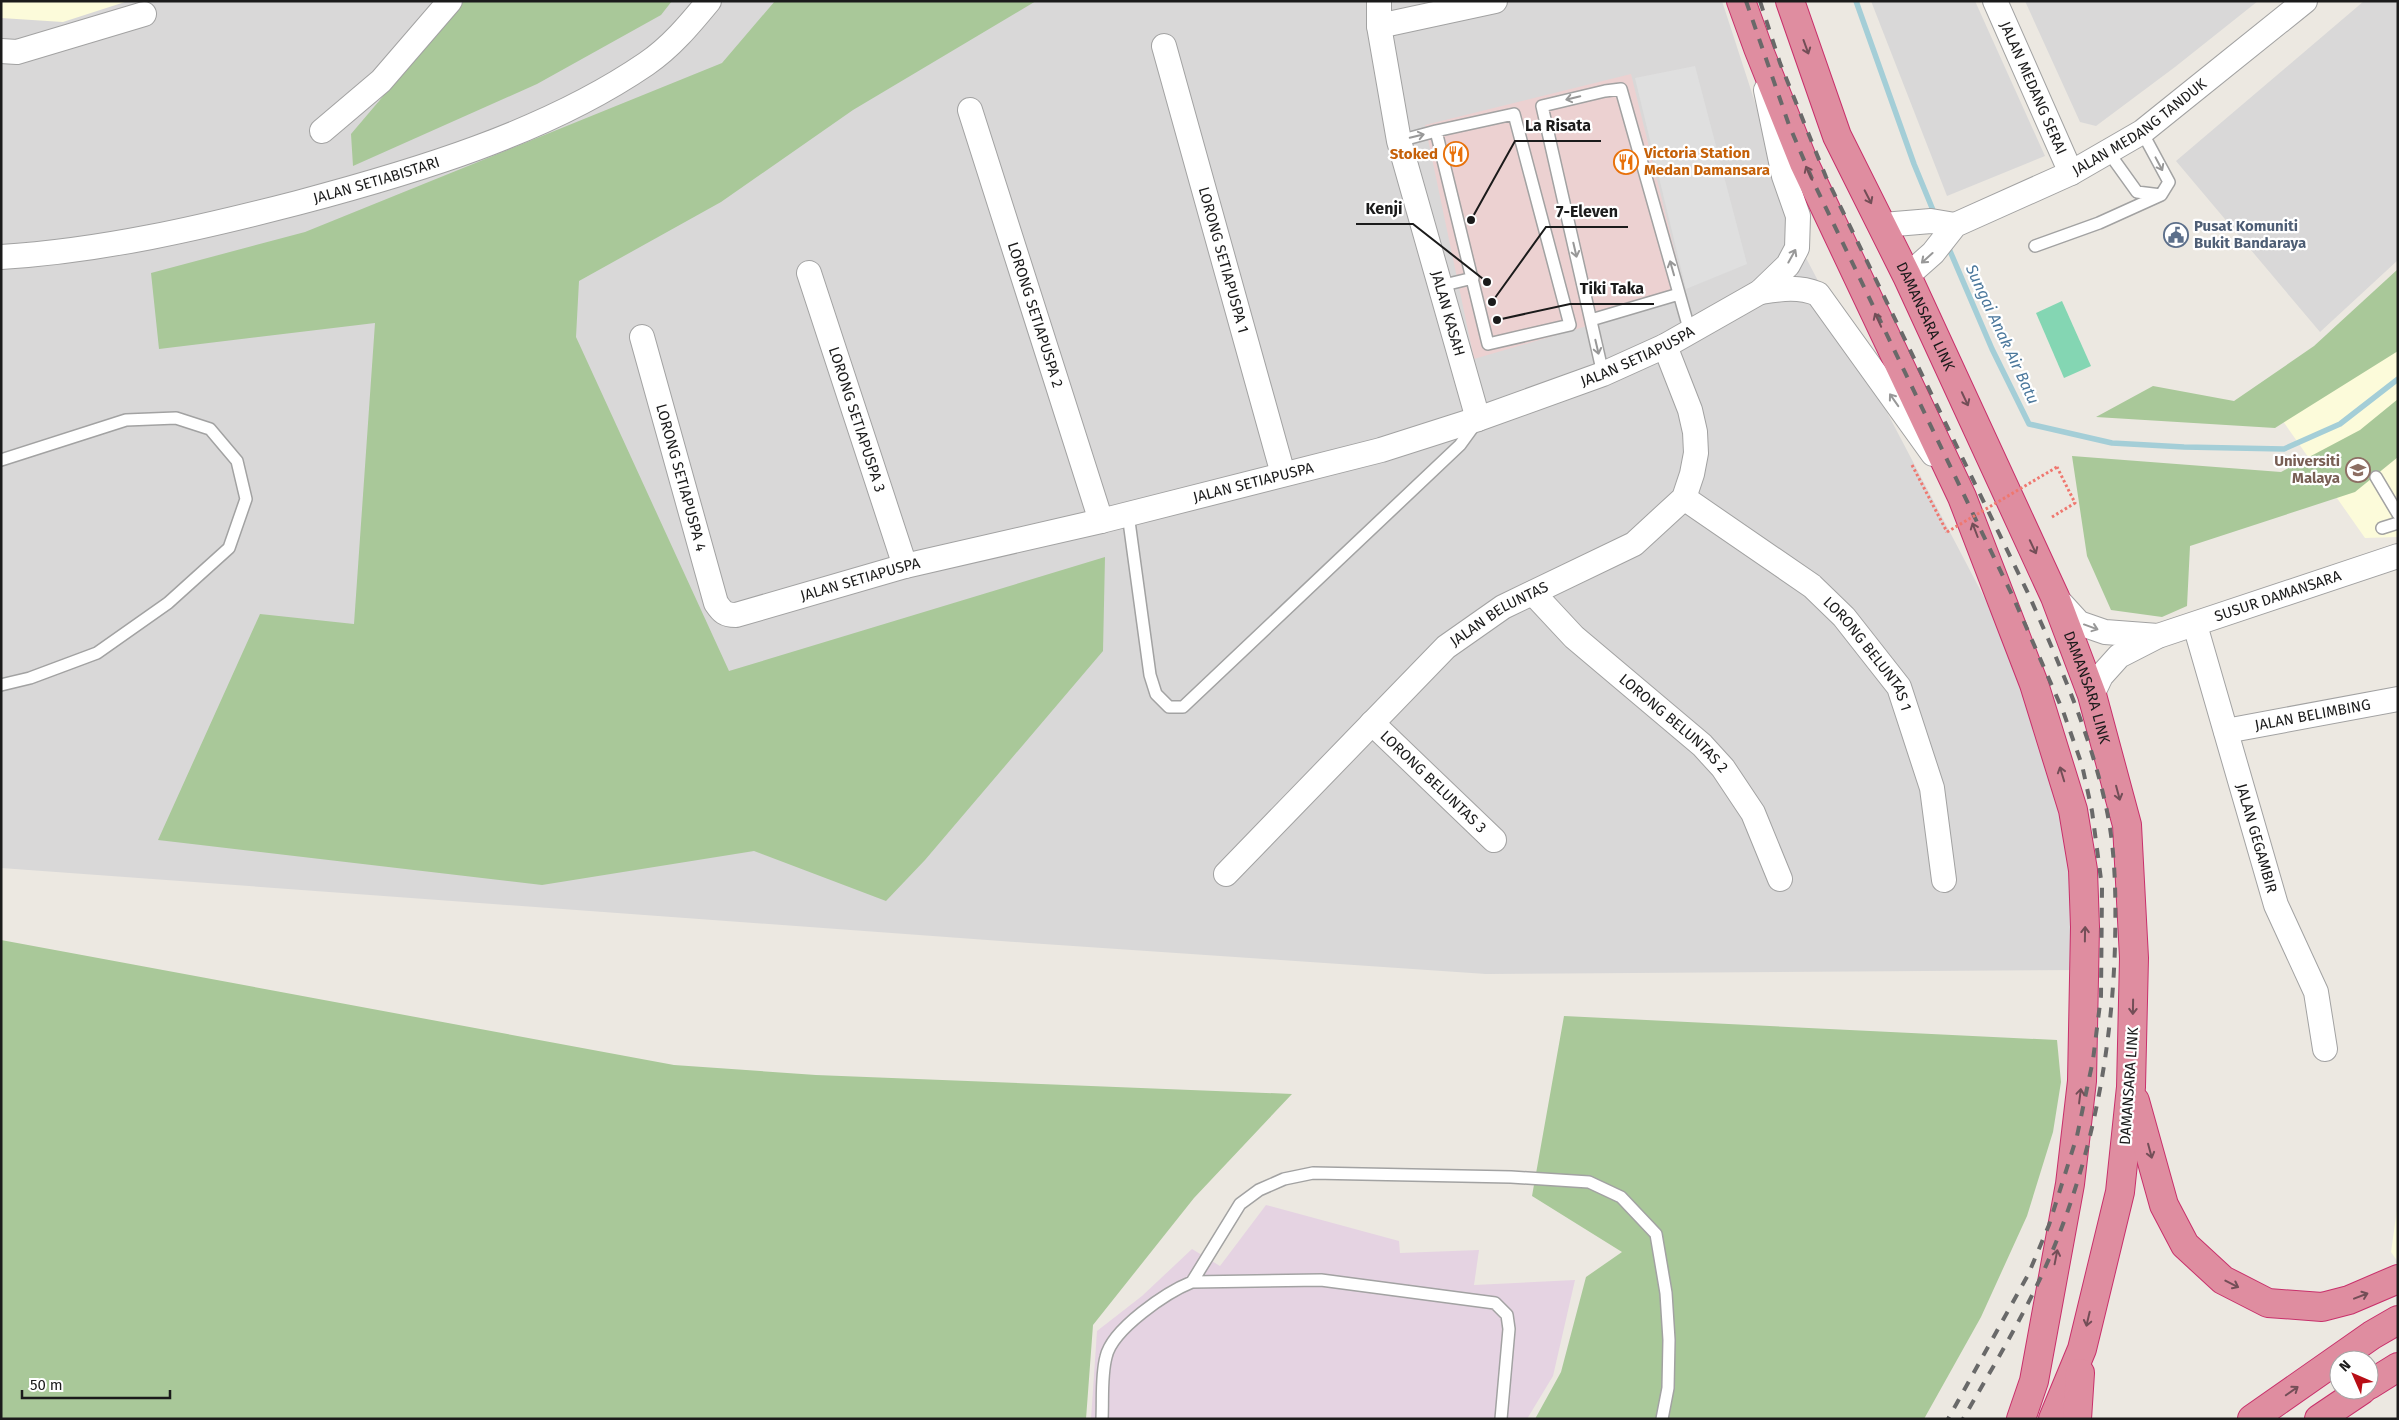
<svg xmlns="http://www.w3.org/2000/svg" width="2399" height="1420" font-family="'Fira Sans',sans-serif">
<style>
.residential{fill:#d9d8d8}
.commercial{fill:#ecd1d1}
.industrial{fill:#e5d3e2}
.education{fill:#fcfbda}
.forest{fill:#a9c899}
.pitch{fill:#84d6b3}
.parking{fill:#dfdfdf}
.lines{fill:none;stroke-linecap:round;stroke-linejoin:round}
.stream{stroke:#a4ced7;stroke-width:5.5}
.lane-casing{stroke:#a2a2a2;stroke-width:14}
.street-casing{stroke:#a2a2a2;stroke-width:26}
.highway-casing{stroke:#c8306b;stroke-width:30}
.path{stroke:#ef776f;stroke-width:3;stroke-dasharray:2.5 2.5;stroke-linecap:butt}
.lane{stroke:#fff;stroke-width:11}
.street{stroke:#fff;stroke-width:24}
.highway{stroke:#df8da0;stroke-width:28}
.rail{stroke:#696969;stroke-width:4;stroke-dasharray:10 10;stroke-linecap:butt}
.path-bridge{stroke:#ef776f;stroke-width:3;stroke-dasharray:2.5 2.5;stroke-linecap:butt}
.oneway{stroke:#734e57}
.oneway2{stroke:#989898}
.labels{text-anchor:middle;stroke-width:4.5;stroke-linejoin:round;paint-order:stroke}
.street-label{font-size:15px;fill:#1b1b1b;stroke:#fff}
.food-label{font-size:15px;font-weight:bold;fill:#c56008;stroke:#fff;text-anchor:start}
.service-label{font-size:15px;font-weight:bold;fill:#4e5e75;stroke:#fff;text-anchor:start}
.education-label{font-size:15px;font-weight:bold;fill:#785e54;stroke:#fff;text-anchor:end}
.water-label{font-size:16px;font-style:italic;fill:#4c789c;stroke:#fff}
.leader{fill:none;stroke:#1b1b1b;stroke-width:2}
.callout-dot{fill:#1b1b1b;stroke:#fff;stroke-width:2}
.callout-label{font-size:16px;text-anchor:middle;font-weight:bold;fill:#1b1b1b;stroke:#fff;stroke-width:4.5;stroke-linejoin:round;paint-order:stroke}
</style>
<rect width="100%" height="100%" fill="#ece8e1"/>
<path class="residential" d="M1,1H1722L1805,256L1985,599L2059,761L2082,970L1486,974L1029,943L1,868Z
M1871,1H1975L2045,156L1947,196Z
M2025,1H2258L2175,67L2096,126L2080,122Z
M2364,1H2398V260L2320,332L2176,161Z"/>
<path class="commercial" d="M1631,74L1686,297L1474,359L1425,125Z"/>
<path class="industrial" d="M1266,1205L1399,1241L1400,1253L1479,1250L1474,1285L1575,1280L1553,1376L1527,1419H1091L1097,1331L1142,1296L1192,1249L1220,1266Z"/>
<path class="education" d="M1,1H128L63,22L1,18Z
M2398,291V537L2365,538L2271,404Z
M2398,1203V1262L2391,1252Z"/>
<path class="forest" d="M464,1H672L661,15L537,84L353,166L351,134Z
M775,1H1036L853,110L721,202L579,281L576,337L729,671L1105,557L1103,651L925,860L886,901L754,851L542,885L158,840L260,614L354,624L375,323L159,349L151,273L305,232L722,63Z
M2398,269V351L2275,428L2096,417L2153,386L2234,401L2314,346Z
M2398,399V457L2355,492L2190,546L2187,606L2162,617L2111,610L2087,556L2072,456L2281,472L2360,430Z
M1,940L674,1065L816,1075L1292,1094L1194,1198L1093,1325L1086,1419H1Z
M1564,1016L2057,1040L2061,1082L2053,1132L2027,1216L1981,1317L1924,1419H1535L1561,1372L1586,1277L1622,1252L1532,1196Z"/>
<path class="pitch" d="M2062,301L2091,366L2064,378L2036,313Z"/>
<path class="parking" d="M1695,66L1747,264L1686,289L1635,78Z"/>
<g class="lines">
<path class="stream" d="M1856,1L1914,164L1935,215
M1947,244L1992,349L2029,424L2112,443L2184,447L2284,449L2340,424L2398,379"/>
<defs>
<path id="lane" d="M1514,114L1570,325L1488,344L1436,131Z
M1399,141L1436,131
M2109,153L2137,192L2161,195
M2035,246L2099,223L2161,195L2169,182L2142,132
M1440,286L1473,278
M1591,320L1679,294
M1603,374L1542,106L1605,91L1621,89L1690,332
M1,460L126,420L176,418L210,429L237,461L246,499L229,548L168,603L97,653L30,678L1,685
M2376,477L2398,514
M1128,514L1150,675L1156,694L1169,707H1183L1460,445L1476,423
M2382,528L2398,523
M1192,1282L1240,1204L1259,1190L1284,1179L1313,1173L1511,1177L1589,1182L1621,1197L1656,1234L1666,1293L1669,1340L1668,1388L1662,1419
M1102,1419C1103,1399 1101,1376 1106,1357C1112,1329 1167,1292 1192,1282L1321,1280L1495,1303L1507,1315L1509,1329L1501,1419"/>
<g id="street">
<path id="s1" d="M1379,1V26L1399,141L1478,419"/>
<path id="s2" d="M1995,1L2071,173"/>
<path d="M1379,26L1495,1"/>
<path id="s3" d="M1164,46L1283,474"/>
<path d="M1,51L17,52L144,14"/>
<path id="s4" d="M970,110L1101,521"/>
<path d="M322,131L381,81L450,1"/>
<path d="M1883,225L1931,221L1955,225"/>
<path id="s5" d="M1,257C101,251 200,228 297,203C414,172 545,133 646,64C671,47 690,24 709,1"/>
<path id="s6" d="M809,273L905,566"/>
<path id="s7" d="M1907,276L1933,253L1955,225L2071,173L2142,132L2305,1"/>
<path d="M1760,292C1781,289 1798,286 1818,294L1933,454"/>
<path id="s8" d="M642,337L716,603C722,612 725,615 736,615L905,566L1101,521L1381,450L1478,419L1603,374L1665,346L1760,292L1788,265L1797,248L1798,216L1784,176L1766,90"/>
<path id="s9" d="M1684,498L1812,586L1844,617L1899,687L1932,788L1944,880"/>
<path id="s10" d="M1533,593L1574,637L1702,745L1723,768L1753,813L1780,879"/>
<path d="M2058,600L2079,623L2105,632L2158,636"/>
<path id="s11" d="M2195,625L2276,905L2316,992L2325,1049"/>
<path id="s12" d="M2092,695L2101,676L2119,656L2158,636L2398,556"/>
<path id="s13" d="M1372,723L1494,840"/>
<path id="s14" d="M2226,731L2398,699"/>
<path id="s15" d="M1226,874L1446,647L1503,607L1634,544L1684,498L1692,474L1696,453L1695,432L1690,410L1665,346"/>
</g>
<g id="highway">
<path d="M1741,1L1758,48L1804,163L1962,497L2034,684L2073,810L2083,870L2085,927L2082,1081L2070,1184L2034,1381L2021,1419"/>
<path id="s16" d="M1790,1L1837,136L1907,276L2055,597L2092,695L2127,825L2134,958L2131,1087L2120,1192L2082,1349L2053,1419"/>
<path d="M2135,1101L2164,1205L2185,1245L2223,1280L2268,1303L2322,1307L2349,1300L2398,1279"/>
<path d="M2369,1385L2398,1367"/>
<path d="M2077,1419L2080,1373"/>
<path d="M2252,1419L2372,1335L2398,1320"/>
<path d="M2319,1419L2362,1390"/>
</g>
</defs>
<use href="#lane" class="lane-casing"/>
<use href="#street" class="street-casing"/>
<use href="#highway" class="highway-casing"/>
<path class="path" d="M1912,465L1947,532
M2052,517L2075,503L2057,467"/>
<use href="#lane" class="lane"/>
<use href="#street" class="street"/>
<use href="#highway" class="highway"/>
<path class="rail" d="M1746,1L1789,125L1813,181L2014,599L2063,711L2082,765L2092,811L2102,887L2101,996L2093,1060L2077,1136L2049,1225L2028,1275L1948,1419
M1760,1L1780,63L1826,177L2028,593C2058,661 2089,730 2105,802C2116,849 2116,898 2115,946C2112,1044 2095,1141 2060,1232C2035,1298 1998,1358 1963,1419"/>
<path class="path-bridge" d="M1947,532L2057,467"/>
</g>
<defs><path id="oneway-shaft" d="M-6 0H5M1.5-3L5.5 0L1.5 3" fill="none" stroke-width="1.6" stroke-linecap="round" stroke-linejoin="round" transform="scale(1.25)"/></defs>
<g class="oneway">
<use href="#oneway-shaft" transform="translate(1806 47) rotate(70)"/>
<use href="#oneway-shaft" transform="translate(1809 173) rotate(-115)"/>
<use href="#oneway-shaft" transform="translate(1868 197) rotate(63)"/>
<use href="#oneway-shaft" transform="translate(1878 320) rotate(-115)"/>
<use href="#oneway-shaft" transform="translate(1965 399) rotate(65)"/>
<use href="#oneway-shaft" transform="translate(1975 530) rotate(-111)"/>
<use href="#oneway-shaft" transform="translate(2033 547) rotate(65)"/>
<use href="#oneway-shaft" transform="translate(2062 774) rotate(-107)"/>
<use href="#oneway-shaft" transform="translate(2118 793) rotate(75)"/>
<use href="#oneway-shaft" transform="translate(2085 934) rotate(-89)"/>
<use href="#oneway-shaft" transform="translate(2133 1007) rotate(91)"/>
<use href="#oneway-shaft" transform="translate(2080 1096) rotate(-83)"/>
<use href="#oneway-shaft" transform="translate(2150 1151) rotate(75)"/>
<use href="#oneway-shaft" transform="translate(2056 1257) rotate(-79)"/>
<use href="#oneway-shaft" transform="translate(2232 1284) rotate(27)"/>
<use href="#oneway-shaft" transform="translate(2361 1296) rotate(-21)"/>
<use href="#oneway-shaft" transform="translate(2088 1319) rotate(103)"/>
<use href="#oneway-shaft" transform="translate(2292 1391) rotate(-35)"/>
</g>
<g class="oneway2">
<use href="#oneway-shaft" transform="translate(1573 98) rotate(166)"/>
<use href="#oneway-shaft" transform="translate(1417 136) rotate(-14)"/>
<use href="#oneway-shaft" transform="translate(2159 164) rotate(62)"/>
<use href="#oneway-shaft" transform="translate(1575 250) rotate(77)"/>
<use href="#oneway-shaft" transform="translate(1792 256) rotate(-61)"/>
<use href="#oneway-shaft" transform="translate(1927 258) rotate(138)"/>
<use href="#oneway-shaft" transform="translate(1672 268) rotate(-106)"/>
<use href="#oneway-shaft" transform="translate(1597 347) rotate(77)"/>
<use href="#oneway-shaft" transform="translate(1894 400) rotate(-125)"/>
<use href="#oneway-shaft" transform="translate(2091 627) rotate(20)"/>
</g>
<defs>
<symbol id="restaurant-ring" viewBox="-11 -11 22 22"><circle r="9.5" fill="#fff" stroke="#e8710a" stroke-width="1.5"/><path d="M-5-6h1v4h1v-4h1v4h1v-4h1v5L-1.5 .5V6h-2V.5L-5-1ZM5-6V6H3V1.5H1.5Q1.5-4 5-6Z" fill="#e8710a"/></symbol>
<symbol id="civic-ring" viewBox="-11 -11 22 22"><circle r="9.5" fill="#fff" stroke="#5c6f8a" stroke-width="1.5"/><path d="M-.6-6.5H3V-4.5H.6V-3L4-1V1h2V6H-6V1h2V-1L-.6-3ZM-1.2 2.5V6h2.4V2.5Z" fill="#5c6f8a"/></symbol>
<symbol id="university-ring" viewBox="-11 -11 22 22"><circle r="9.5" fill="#fff" stroke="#8d6e63" stroke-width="1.5"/><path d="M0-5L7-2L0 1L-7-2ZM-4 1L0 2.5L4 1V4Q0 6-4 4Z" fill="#8d6e63"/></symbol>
</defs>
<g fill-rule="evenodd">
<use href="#restaurant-ring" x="1442" y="140" width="28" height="28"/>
<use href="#restaurant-ring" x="1612" y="148" width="28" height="28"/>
<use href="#civic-ring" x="2162" y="221" width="28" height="28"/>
<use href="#university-ring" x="2344" y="456" width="28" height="28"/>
</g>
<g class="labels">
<g class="street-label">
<text dy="5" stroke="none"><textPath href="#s2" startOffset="95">JALAN MEDANG SERAI</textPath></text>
<text dy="5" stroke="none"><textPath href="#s7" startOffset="280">JALAN MEDANG TANDUK</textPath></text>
<text dy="5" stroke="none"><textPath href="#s5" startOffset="384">JALAN SETIABISTARI</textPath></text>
<text dy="5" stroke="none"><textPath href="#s3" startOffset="222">LORONG SETIAPUSPA 1</textPath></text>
<text dy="5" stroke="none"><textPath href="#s1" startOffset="321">JALAN KASAH</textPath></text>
<text dy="5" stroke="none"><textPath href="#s4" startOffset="215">LORONG SETIAPUSPA 2</textPath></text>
<text dy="5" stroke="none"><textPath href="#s16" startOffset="344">DAMANSARA LINK</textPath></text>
<text dy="5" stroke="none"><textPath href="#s8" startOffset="1240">JALAN SETIAPUSPA</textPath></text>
<text dy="5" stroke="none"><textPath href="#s6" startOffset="154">LORONG SETIAPUSPA 3</textPath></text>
<text dy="5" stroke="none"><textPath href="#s8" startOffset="146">LORONG SETIAPUSPA 4</textPath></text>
<text dy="5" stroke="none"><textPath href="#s8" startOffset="835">JALAN SETIAPUSPA</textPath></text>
<text dy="5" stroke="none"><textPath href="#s8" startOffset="430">JALAN SETIAPUSPA</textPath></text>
<text dy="5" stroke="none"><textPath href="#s12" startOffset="218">SUSUR DAMANSARA</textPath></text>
<text dy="5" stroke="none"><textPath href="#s15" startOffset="379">JALAN BELUNTAS</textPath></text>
<text dy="5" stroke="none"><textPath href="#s9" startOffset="244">LORONG BELUNTAS 1</textPath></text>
<text dy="5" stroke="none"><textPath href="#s16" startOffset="749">DAMANSARA LINK</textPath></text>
<text dy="5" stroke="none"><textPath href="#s14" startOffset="88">JALAN BELIMBING</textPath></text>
<text dy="5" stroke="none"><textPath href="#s10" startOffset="192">LORONG BELUNTAS 2</textPath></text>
<text dy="5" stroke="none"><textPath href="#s13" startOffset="85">LORONG BELUNTAS 3</textPath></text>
<text dy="5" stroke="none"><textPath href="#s11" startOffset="222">JALAN GEGAMBIR</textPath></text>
<text transform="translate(2129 1086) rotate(-86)" y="5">DAMANSARA LINK</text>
</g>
<g class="food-label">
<text x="1644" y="158">Victoria Station<tspan x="1644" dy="17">Medan Damansara</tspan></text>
<text x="1438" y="159" text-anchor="end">Stoked</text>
</g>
<g class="service-label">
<text x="2194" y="231">Pusat Komuniti<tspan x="2194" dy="17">Bukit Bandaraya</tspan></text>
</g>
<g class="education-label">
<text x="2340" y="466">Universiti<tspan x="2340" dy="17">Malaya</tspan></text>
</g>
<g class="water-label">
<text transform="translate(2003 334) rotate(65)" y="6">Sungai Anak Air Batu</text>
</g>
</g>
<path class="leader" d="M1471 220L1515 141H1601M1487 282L1413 224H1356M1492 302L1546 227H1628M1497 320L1570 304H1654"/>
<g class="callout-dot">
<circle cx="1471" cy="220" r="5"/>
<circle cx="1487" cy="282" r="5"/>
<circle cx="1492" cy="302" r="5"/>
<circle cx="1497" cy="320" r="5"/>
</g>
<g class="callout-label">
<text x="1558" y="131">La Risata</text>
<text x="1384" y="214">Kenji</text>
<text x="1587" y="217">7-Eleven</text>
<text x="1612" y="294">Tiki Taka</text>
</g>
<rect width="2399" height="1420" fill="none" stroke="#1b1b1b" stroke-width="5"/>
<g transform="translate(2354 1375) rotate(315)"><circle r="24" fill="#ffffff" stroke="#a4a4a4"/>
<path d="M0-4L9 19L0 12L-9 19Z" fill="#b80e16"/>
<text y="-8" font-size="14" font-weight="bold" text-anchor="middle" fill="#1b1b1b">N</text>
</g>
<path d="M22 1390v8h148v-8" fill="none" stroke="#1b1b1b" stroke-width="2.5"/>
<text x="30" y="1390" font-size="15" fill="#1b1b1b" stroke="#ffffff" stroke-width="4" paint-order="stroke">50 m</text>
</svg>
